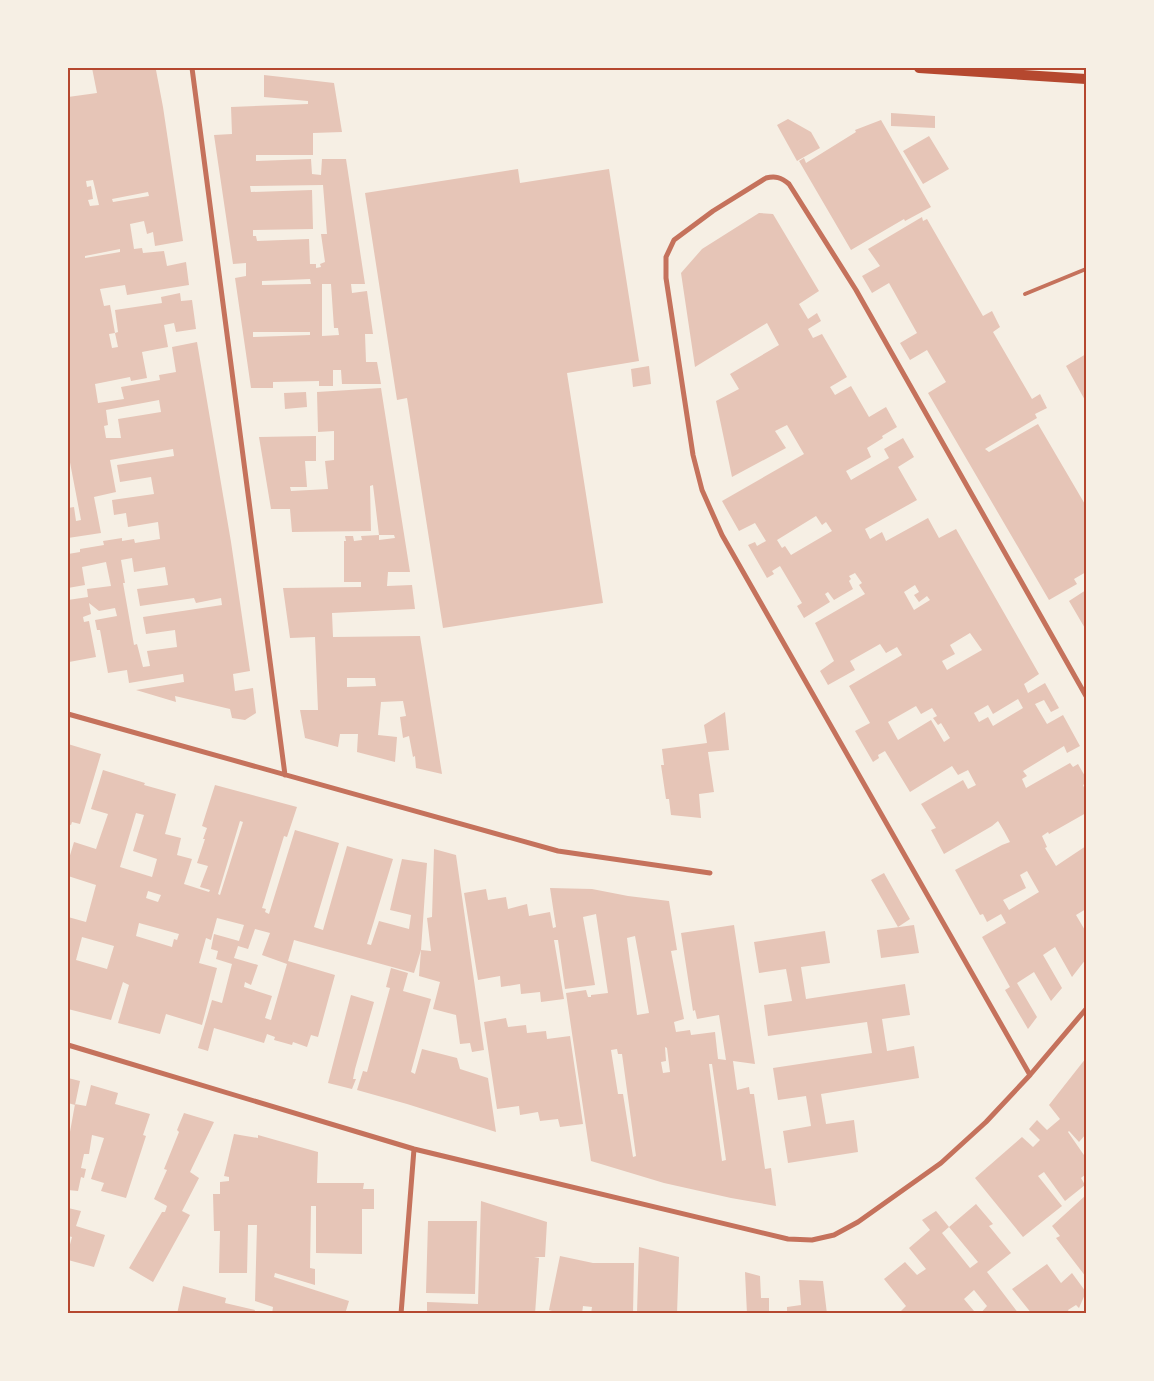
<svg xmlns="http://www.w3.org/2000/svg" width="1154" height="1381" font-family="Lato,sans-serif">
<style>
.building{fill:#e6c5b7;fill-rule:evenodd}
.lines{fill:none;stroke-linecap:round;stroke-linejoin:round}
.service{stroke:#c5725c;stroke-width:4}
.minor{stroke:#c5725c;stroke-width:5}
.secondary{stroke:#b5482f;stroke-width:10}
.neatline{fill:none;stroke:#b5482f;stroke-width:2}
</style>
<rect width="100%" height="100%" fill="#f6efe4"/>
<path class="building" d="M92,68H154L156,70L163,107L183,241L155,246L153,232L147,234L144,221L130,224L134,249L142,248L143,253L164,251L167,266L186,262L189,285L127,295L125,285L100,289L104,306L110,305L115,333L109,334L112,348L118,347L115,333L118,332L115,310L162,303L161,297L180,293L181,301L192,300L196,329L176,332L174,323L164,325L168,347L142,352L147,378L131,381L130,377L95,384L98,403L124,399L121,387L160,380L159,375L176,372L172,347L197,342L231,542L250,671L233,674L235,691L253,688L256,713L245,720L232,718L230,709L175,696L176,702L136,690L184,682L183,674L129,683L127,670L108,673L100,630H97L95,620L117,616L115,608L99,611L89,603L91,614L83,617L84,622L89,621L96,657L69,662L68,600L88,597L87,589L111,586L106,562L82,567L85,585L68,588V554L80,552V549L104,545L103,541L122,538V541L134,539L135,543L160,539L158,522L128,527L126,513L114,515L112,500L154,494L151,477L120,482L117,465L174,456L173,449L110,460L116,492L94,497L101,533L68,538V508L74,507L76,521L81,520L68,452V97L97,93ZM93,180L99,205L90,206L88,200L93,199L91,186L87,187L86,181ZM148,192L149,196L113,202L112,199ZM120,249V252L85,258V256ZM159,400L161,412L118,419L121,438H106L104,426L108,425L106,410ZM132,558L134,572L165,567L168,585L137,589L140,606L194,598L196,603L221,598L222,605L143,617L146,634L175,630L177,647L147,651L150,666L143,667L137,644L134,645L123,583H125L121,560Z
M264,75L334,83L342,132L313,133V155H256V161L311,159L312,174L321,175L322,159H346L365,284H351L352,293L367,291L373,334H365L366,362H377L381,384H342L341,370H333V386H319V381L273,382V388H251L235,278L246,276V263L233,264L214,135L232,134L231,107L308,104V101L264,97ZM323,185L327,234H321L325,262L320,264L321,267L316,268V264H310L309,239L257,241L256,236H253V230L313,229L312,190L251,192L250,186ZM310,279L311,284L262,285V281ZM322,284H331L334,328H338L339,335L322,336ZM253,332H310V335L253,337Z
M891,113L935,116V128L891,126Z
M788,119L811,132L820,148L797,161L777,125Z
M881,120L931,207L905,221L904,219L851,250L799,161L804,158L806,163L856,132L855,130Z
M929,136L949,169L923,184L903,151Z
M518,169L520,183L609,169L639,361L567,373L603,603L443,628L407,398L397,400L365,193Z
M759,213L773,214L819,291L799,304L808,319L817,313L821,321L808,329L813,338L822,334L847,377L830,387L835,395L851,386L869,417L886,407L897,427L882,436L883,438L867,448L871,457L846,471L851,480L889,458L884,449L903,438L914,457L898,467L917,500L865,529L870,539L882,532L886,541L928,518L939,538L956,529L1039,674L1024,684L1028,693L1045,683L1059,708L1051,712L1044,700L1035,704L1047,724L1063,715L1080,746L1067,753L1064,746L1023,771L1027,776L1022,779L1026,788L1070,763L1073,767L1078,764L1086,778V783L1083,785L1086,792V813L1049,834L1048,832L1042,836L1047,847L1045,848L1056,866L1086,846V909L1076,915L1086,932V959L1072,977L1055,947L1043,955L1062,988L1051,1001L1034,972L1017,983L1037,1017L1028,1029L1005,990L1010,987L982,937L1006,923L1001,914L987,922L983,914L980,915L955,870L1002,845L1010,842L1004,831L998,821L992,826L944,854L931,830L936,828L921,804L963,780L968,789L976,785L968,770L958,775L952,766L910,792L885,751L878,755L879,758L873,762L855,731L870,723L849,686L902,655L897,647L886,653L880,644L850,661L855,670L828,685L820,671L834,661L815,623L865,594L859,585L862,583L855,573L849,576L851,579L849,581L853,589L834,600L828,592L825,594L830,602L804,618L797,606L802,603L780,566L772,571L774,574L767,578L748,545L755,542L757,546L766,541L755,523L739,531L722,501L804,454L787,425L775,431L786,448L732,477L716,401L739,389L730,374L779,345L767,323L695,367L681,273L702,249ZM816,516L822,525L826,522L832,531L791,555L785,546L782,548L777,540ZM915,585L919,592L914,595L919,602L927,596L930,600L914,610L904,592ZM970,633L982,650L947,670L942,661L955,654L950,645ZM1018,699L1023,708L993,726L988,717L979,722L974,713L988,705L993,714ZM916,706L921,714L932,708L937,716L933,718L938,725L941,723L950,738L944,742L931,720L898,740L888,722ZM1027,871L1039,892L1009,910L1003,900L1026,888L1020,875Z
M922,217L923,221L927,219L983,316L992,311L1000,327L993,332L1032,399L1040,394L1047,408L1035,414L1037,418L985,449L989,452L1038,424L1086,506V572L1074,579L1077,584L1049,600L928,393L946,382L927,350L910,360L900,343L917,333L889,283L872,293L862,276L880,266L868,249Z
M1086,354V402L1066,366Z
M649,366L651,384L633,387L631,369Z
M381,388L410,572H388L387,586L412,585L415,609L332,613L333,637L420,636L442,774L416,768L415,756L413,757L409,736L403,738L400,717L406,716L403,701L381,702L378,735L397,737L395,762L357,752L358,734H340L338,747L305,738L300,710H318L315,637L290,638L283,588L361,587V582H344V541H346L345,536H353L354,541L362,540L361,536L379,535V540L395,538L394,535H379L373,485L370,486L371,531L292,532L290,509H271L259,437L316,436V461H305L307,487H290L291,491L328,489L325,461L334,460V431L318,432L317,392ZM347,678H375L376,686L347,687Z
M306,392L307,407L285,409L284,393Z
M1086,590V630L1069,601Z
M725,712L729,750L708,752L714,792L699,794L701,818L671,815L669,799H666L661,765H664L662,749L707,743L704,725Z
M68,744L101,754L80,824L72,822L71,825L68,824Z
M103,770L145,783L144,785L176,794L165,834L181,838L177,855L192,859L184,884L209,892L210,890L200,887L208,866L197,863L205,839H203L207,828L202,826L215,785L297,807L287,837L284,836L262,908L266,909L265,912L269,914L295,830L339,843L314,927L323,930L347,846L393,859L367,944L371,945L379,921L409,929L411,915L390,910L402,859L427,863L421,950L431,951L427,918L432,917L434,849L456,855L484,1050L472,1052L470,1043L460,1044L456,1015L433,1009L440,982L419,976L421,950L414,973L294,940L288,961L335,975L318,1037L311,1035L307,1047L293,1042L292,1045L274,1040L275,1037L267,1034L264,1043L214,1028L208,1051L198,1048L212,1000L222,1003L232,964L216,959L218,951L211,949L214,934L239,941L244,925L217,918L211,940L206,938L199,963L217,968L202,1025L166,1014L160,1034L118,1023L129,985L123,982L111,1020L68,1009V917L86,922L96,885L68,876V862L74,842L96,849L108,814L91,809ZM136,813L144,815L133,851L157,859L152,877L120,867ZM240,821L243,822L220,895L218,894ZM148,891L161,895L158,902L146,898ZM139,923L179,934L177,940L174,939L172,947L136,936ZM255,929L270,933L262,955L287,964L271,1020L265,1018L272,996L244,987L245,982L251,985L258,965L234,958L238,946L248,949ZM82,937L114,946L107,969L76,960Z
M884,873L910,919L898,927L871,880Z
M550,888L592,889L628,896L669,901L677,950L671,951L684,1019L674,1022L676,1032L690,1030L691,1035L715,1032L718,1059L726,1060L719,1015L697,1019L695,1010L693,1011L681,933L734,925L755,1064L733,1061L737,1090L749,1087L750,1094H754L765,1169L771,1168L776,1206L731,1198L664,1183L591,1161L566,993L586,990L588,997H591V995L608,993L596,914L583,917L595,985L565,989L558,940H554L564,999L541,1002L540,992L521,994L520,984L501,987L500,976L478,980L464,893L486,889L488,900L506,897L508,909L527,904L529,916L550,912L553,928L556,927ZM635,936L649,1013L637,1015L627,938ZM665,1047L667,1048L670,1072L663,1073L661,1062L666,1061ZM617,1049L618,1054H622L636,1156L633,1157L623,1094H618L611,1050ZM709,1064H712L726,1160L722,1161Z
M914,925L919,953L881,958L877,930Z
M825,931L830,963L801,967L806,999L905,984L910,1015L882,1019L887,1051L914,1046L919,1078L821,1094L826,1124L854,1120L858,1152L788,1163L783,1131L811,1126L806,1096L778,1100L773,1068L872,1053L867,1022L768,1036L764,1005L792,1001L786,969L759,973L754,942Z
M391,968L408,973L403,991L431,999L411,1072L415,1074L422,1049L457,1058L460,1069L488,1078L496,1132L407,1104L357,1090L363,1071L367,1072L390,988L386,987Z
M351,995L374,1002L355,1069L353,1079H356L352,1089L328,1083Z
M506,1018L508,1027L526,1025L527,1033L546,1031L547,1039L570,1036L583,1124L560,1127L558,1119L540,1121L538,1112L520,1115L519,1106L497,1109L484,1022Z
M1086,1058V1134L1079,1142L1069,1131L1068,1132L1086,1158V1174L1081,1178L1085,1185L1065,1201L1044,1172L1038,1176L1062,1206L1023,1237L975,1178L1022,1137L1033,1147L1040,1140L1029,1129L1037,1120L1047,1130L1060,1119L1049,1105Z
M68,1078L80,1081L75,1105L68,1103Z
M91,1085L118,1093L115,1104L150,1114L143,1135L146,1136L126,1198L101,1191L104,1183L91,1179L104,1138L92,1135L89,1154H84L81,1168L86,1169L84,1178L81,1177L78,1191L68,1190V1143L75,1104L86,1106Z
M184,1113L214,1122L190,1172L199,1178L182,1211L190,1215L153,1282L129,1268L162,1212H165L167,1206L154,1199L167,1170L164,1169L179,1132L177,1130Z
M234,1134L258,1138V1135L318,1152L317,1183H364L363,1189H374V1209H362V1254L316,1253V1206H311L310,1268L315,1269V1285L275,1273L274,1277L349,1301L345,1314H272L273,1307L255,1301L257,1225H248L247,1273H219L220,1231H214L213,1194H220V1182L229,1181V1177L224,1176Z
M1086,1195V1277L1056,1238L1060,1236L1052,1226Z
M481,1201L547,1222L545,1257H534L539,1258L535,1314H427V1302L478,1304Z
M976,1204L993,1224L989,1226L1011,1253L987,1272L1019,1314H980L987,1306L974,1290L964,1299L974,1311L972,1314H898L906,1306L884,1279L905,1262L917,1275L926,1269L909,1248L930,1230L922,1220L936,1211L949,1227L942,1233L970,1268L978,1262L949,1227Z
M68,1208L81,1211L76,1226L105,1235L94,1267L68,1260V1252L72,1237L68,1236Z
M428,1221H477L475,1294L426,1293Z
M639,1247L679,1257L677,1314L637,1313Z
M560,1256L593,1263H634L633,1314H591L592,1307L583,1306L582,1314H561L549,1310Z
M1047,1264L1061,1283L1072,1273L1086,1292L1079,1308L1076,1305L1068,1310L1069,1312L1068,1314H1032L1012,1289Z
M745,1272L760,1276L761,1298H769V1314H747Z
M799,1280L823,1281L827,1314H787V1307L801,1305Z
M183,1286L226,1298L225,1303L255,1310L254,1314H177Z"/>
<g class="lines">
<path class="service" d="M1025,294L1086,269"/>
<path class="minor" d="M192,68L285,775
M68,714L558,851L710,873
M68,1045L414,1149L788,1239L812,1240L834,1235L858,1222L941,1163L986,1122L1030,1075L1086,1009
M1030,1075L722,535L702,490L693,455L666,278V257L674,240L713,211L766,178C775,176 781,177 789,184L856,290L1086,696
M401,1314L414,1149"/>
<path class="secondary" d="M919,68L1086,79"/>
</g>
<rect width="1154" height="1381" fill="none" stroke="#f6efe4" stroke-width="138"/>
<rect x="69" y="69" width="1016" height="1243" class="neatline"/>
</svg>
